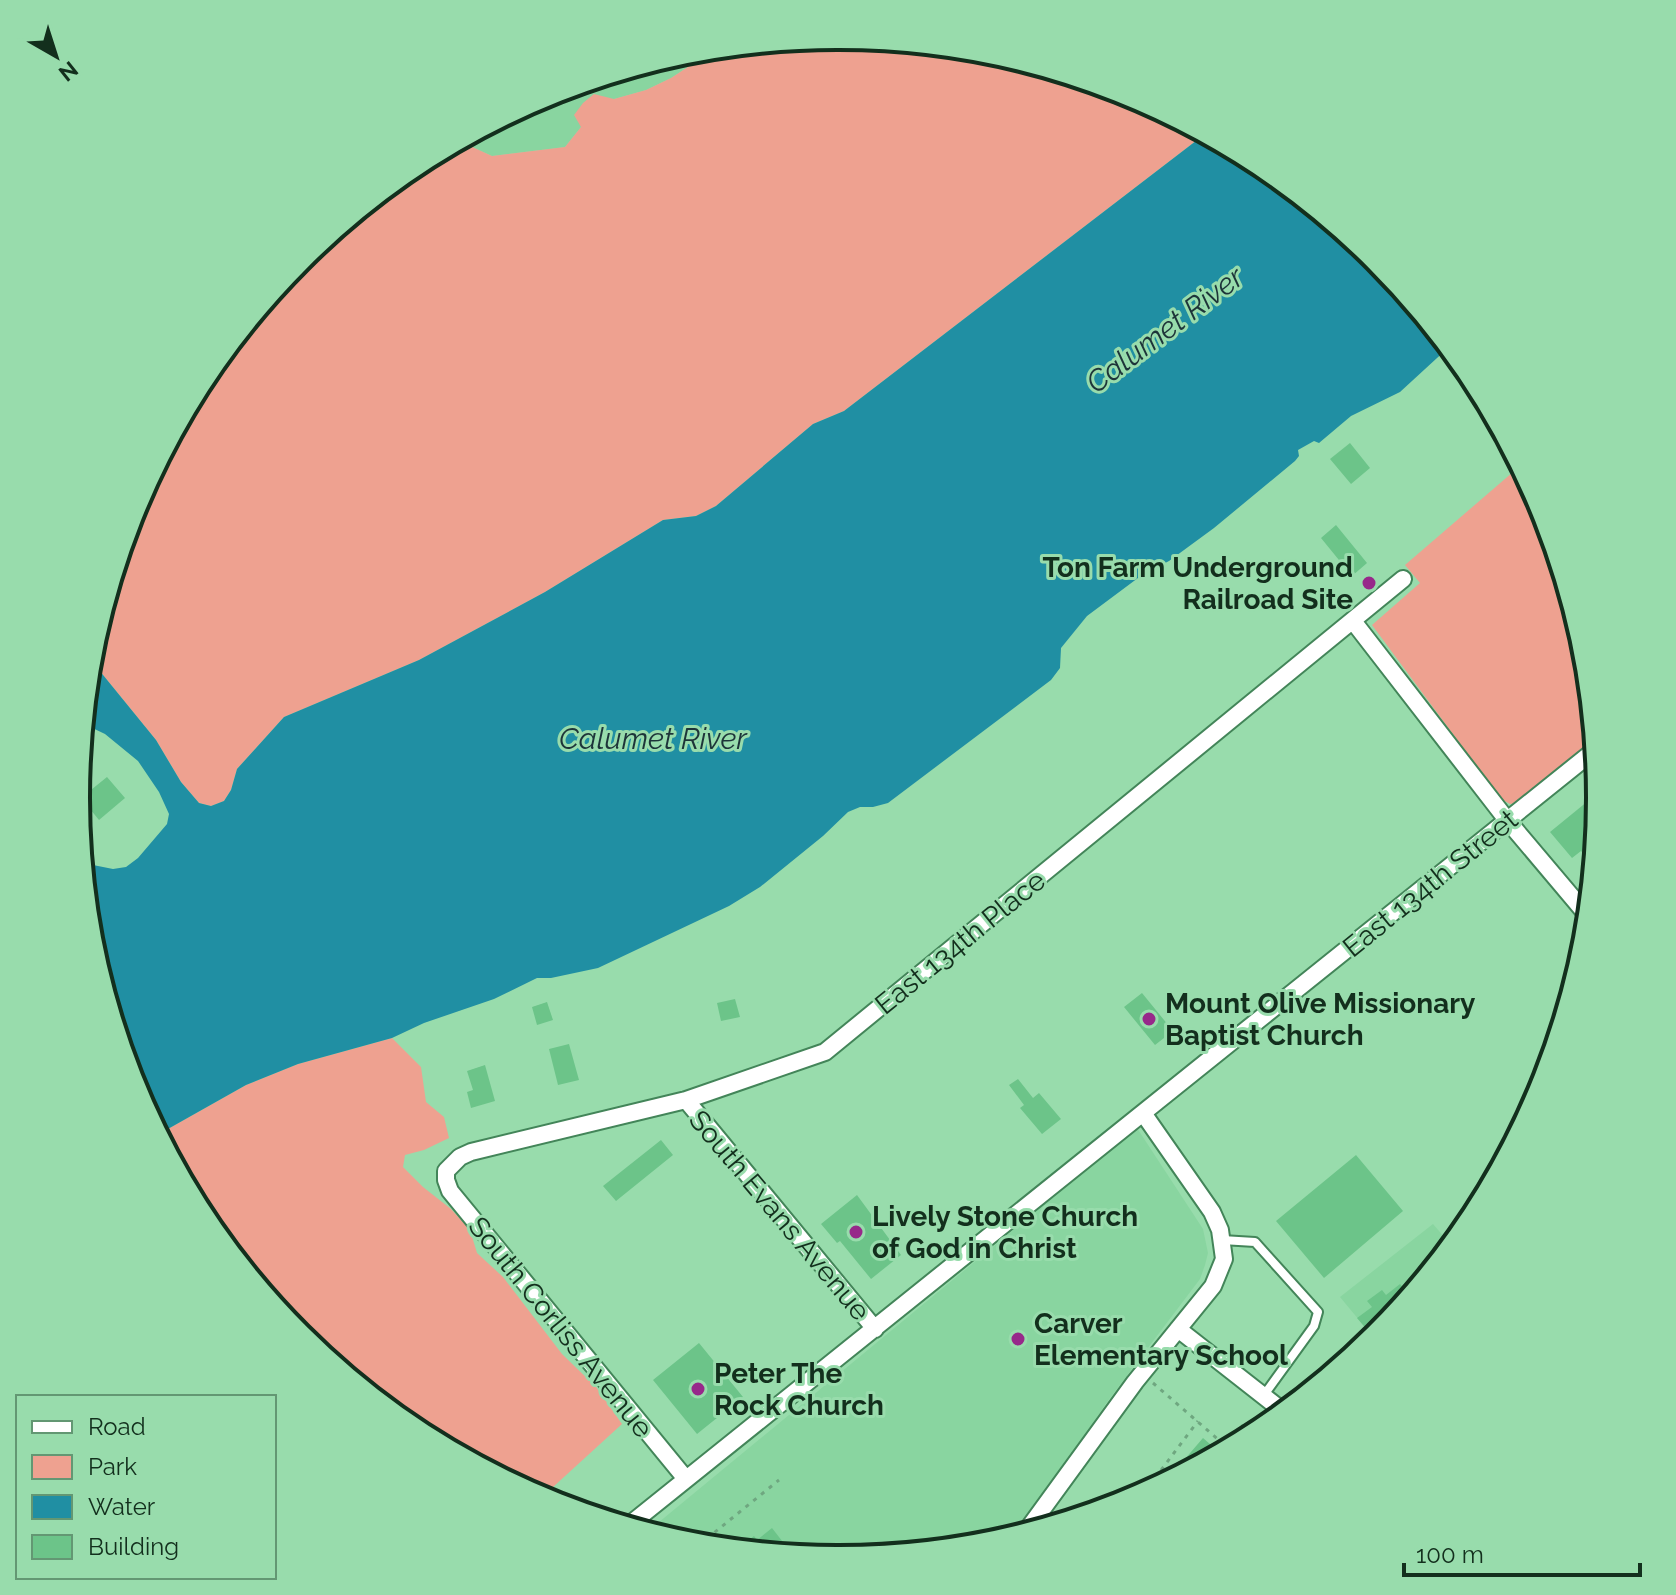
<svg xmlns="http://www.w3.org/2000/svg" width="1676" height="1595" font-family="Raleway,sans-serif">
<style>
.built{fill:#89d5a0}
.green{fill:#eea190}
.water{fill:#208fa3}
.building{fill:#6cc489}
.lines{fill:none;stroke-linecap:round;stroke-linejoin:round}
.lane-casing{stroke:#438559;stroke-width:12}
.street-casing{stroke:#438559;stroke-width:20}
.path{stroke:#6fa780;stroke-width:3;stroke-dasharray:4 6;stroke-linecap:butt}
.lane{stroke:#fff;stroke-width:8}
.street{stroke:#fff;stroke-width:16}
.poi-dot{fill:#97298a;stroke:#98dcac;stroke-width:3}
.labels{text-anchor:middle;stroke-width:6;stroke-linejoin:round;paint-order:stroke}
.poi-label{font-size:28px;font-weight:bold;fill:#132f1d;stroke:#98dcac;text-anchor:start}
.street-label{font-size:28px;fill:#132f1d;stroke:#98dcac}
.water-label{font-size:30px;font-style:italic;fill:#1d3439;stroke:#98dcac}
.rim{fill:none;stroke:#132f1d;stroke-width:4}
</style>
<rect width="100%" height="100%" fill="#98dcac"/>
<path class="built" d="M717,48L671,78L646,90L614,99L581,127L565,147L492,156L459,141L547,94L690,51Z
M1137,1128L1203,1229L1208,1253L1205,1265L1200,1279L1110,1398L1014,1536L986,1544L838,1559L689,1544L647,1532Z
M1433,1224L1451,1245L1374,1338L1340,1297Z"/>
<path class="green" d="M838,36L987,51L1130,94L1205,134L844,411L813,424L716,506L696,516L663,520L545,592L419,660L284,717L237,769L231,790L224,801L211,806L199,803L181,782L156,740L90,659L91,648L135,506L205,374L300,259L415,164L459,141L492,156L565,147L581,127L574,115L583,103L594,94L614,99L646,90L671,78L717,48Z
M1520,466L1542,507L1585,649L1594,745L1520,803L1510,804L1501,799L1372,625L1420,583L1405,565Z
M392,1038L421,1067L426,1102L444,1117L449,1138L424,1150L405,1155L403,1167L423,1187L451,1209L470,1230L477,1253L503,1277L562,1354L596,1387L622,1424L541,1498L415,1430L299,1336L205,1220L159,1134L246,1085L298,1064Z"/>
<path class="water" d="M1205,134L1261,165L1377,259L1449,347L1400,392L1351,416L1319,443L1314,441L1298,450L1299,456L1295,461L1214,528L1169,561L1142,575L1087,616L1061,648L1060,668L1051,680L888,803L873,807H860L848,812L823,836L760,887L729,906L598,968L551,978H537L494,999L424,1023L392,1038L298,1064L246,1085L159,1134L134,1088L91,946L83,863L113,869L126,867L138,858L167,824L169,814L159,792L138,761L105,734L84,724L90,659L156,740L181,782L199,803L211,806L224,801L231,790L237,769L284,717L419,660L545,592L663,520L696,516L716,506L813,424L844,411Z"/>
<path class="building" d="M1350,443L1370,468L1351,484L1330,459Z
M1336,525L1367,563L1352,576L1321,538Z
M107,777L125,798L99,820L81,798Z
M1599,792L1600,798L1593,864L1581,851L1572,858L1550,832Z
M1142,993L1173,1031L1155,1045L1124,1007Z
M735,999L740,1017L721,1021L717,1003Z
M547,1002L553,1020L537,1025L532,1007Z
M569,1044L579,1080L558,1085L549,1049Z
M485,1065L495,1101L471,1108L467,1092L473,1090L467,1071Z
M1018,1079L1033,1098L1039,1093L1061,1119L1042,1134L1020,1108L1024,1105L1009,1085Z
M661,1140L673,1155L616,1201L603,1186Z
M1356,1155L1403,1211L1324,1278L1276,1221Z
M857,1195L901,1255L871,1279L840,1241L837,1243L821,1224Z
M1400,1284L1410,1295L1374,1338L1357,1318L1372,1307L1367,1301L1382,1290L1386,1295Z
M699,1343L743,1397L697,1434L653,1380Z
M1242,1424L1255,1434L1166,1481L1203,1438L1218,1451Z
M772,1528L793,1555L738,1549L754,1536L757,1540Z"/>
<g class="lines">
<defs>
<path id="lane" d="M1222,1240L1255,1242L1318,1312L1314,1326L1264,1395"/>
<path id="street" d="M1353,621L1507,820L1588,916
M686,1100L875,1329
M1178,1329L1284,1412
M686,1479L450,1191L446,1180V1171L460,1157L471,1152L686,1100L825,1052L1403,579
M628,1526L1595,750
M1025,1533L1135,1382L1213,1286L1224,1259L1220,1230L1212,1212L1143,1113"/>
</defs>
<use href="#lane" class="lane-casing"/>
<use href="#street" class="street-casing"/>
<path class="path" d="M1153,1383L1228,1448
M1143,1494L1198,1421
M699,1545L779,1480"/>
<use href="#lane" class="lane"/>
<use href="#street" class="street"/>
</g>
<g class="poi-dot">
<circle cx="1369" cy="583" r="8"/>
<circle cx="1149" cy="1019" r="8"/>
<circle cx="856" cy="1232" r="8"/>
<circle cx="1018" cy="1339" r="8"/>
<circle cx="698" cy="1389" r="8"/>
</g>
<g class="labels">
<g class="poi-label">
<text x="1353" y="577" text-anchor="end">Ton Farm Underground<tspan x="1353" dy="32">Railroad Site</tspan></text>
<text x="1165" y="1013">Mount Olive Missionary<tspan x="1165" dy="32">Baptist Church</tspan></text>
<text x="872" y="1226">Lively Stone Church<tspan x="872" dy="32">of God in Christ</tspan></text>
<text x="1034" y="1333">Carver<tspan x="1034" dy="32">Elementary School</tspan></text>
<text x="714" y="1383">Peter The<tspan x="714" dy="32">Rock Church</tspan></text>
</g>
<g class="street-label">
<text transform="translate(1430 883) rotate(-39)" y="10">East 134th Street</text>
<text transform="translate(960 942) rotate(-39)" y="10">East 134th Place</text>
<text transform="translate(780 1215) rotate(50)" y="10">South Evans Avenue</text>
<text transform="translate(561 1327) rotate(51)" y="10">South Corliss Avenue</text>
</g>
<g class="water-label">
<text transform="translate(1165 330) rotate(-37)" y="10">Calumet River</text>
<text x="653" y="749">Calumet River</text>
</g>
</g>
<path d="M0 0H1676V1595H0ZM837 50H839A747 747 0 0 1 1586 797V798A747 747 0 0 1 839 1545H837A747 747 0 0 1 90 798V797A747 747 0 0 1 837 50Z" fill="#98dcac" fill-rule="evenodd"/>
<path class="rim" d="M837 50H839A747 747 0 0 1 1586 797V798A747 747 0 0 1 839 1545H837A747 747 0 0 1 90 798V797A747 747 0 0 1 837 50Z"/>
<rect x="16" y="1395" width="260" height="184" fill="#98dcac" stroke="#639773" stroke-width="2"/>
<rect x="32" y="1421" width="40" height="12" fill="#ffffff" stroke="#639773" stroke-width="2"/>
<text x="88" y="1435" font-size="24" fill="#132f1d">Road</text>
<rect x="32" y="1455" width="40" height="24" fill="#eea190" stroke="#639773" stroke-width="2"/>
<text x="88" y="1475" font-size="24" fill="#132f1d">Park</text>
<rect x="32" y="1495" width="40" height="24" fill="#208fa3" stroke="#639773" stroke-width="2"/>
<text x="88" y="1515" font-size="24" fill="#132f1d">Water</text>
<rect x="32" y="1535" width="40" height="24" fill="#6cc489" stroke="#639773" stroke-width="2"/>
<text x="88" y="1555" font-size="24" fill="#132f1d">Building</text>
<g transform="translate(56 56) rotate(141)" stroke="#98dcac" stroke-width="6" paint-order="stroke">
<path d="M0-6L14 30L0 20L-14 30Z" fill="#132f1d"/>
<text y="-12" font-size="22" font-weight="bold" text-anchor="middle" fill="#132f1d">N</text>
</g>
<path d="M1404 1563v12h236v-12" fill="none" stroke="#132f1d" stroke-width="4"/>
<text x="1416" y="1563" font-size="24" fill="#132f1d" stroke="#98dcac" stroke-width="6" paint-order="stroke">100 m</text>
</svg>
